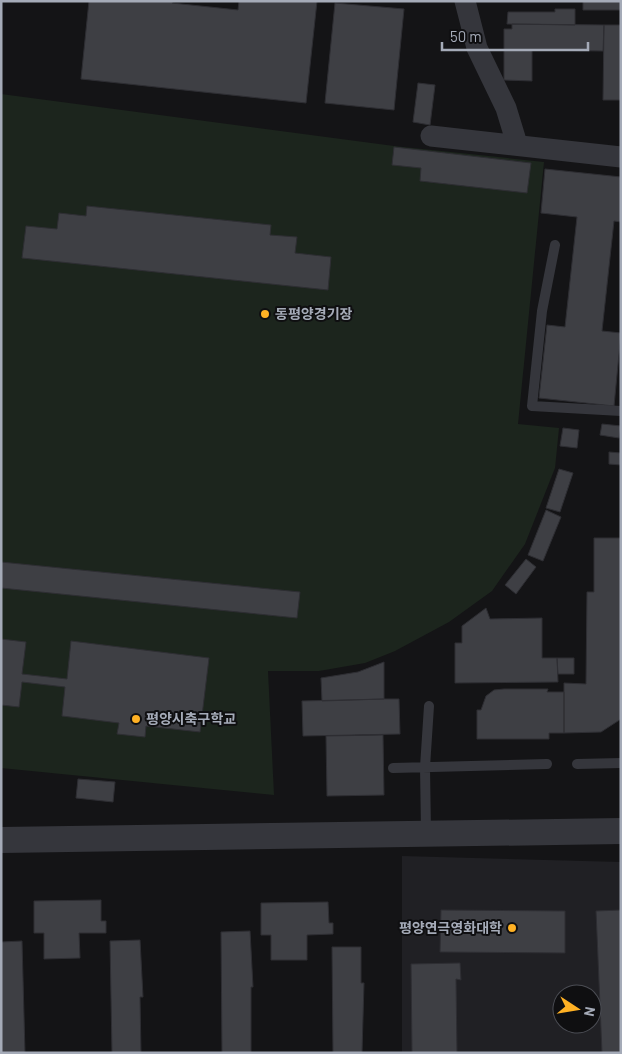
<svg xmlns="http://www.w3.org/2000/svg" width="622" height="1054" font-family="Barlow,'Noto Sans KR',sans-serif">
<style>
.built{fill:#202024;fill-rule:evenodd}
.green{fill:#1c251d}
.building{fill:#3e3f44;stroke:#2e2e33}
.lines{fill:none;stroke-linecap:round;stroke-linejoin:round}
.service{stroke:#35363c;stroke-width:10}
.minor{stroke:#35363c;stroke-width:21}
.tertiary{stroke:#35363c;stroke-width:26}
.poi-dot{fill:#ffb124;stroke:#0f0f11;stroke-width:2}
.labels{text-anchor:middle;stroke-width:4;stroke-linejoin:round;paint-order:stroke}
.poi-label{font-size:14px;font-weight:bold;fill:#a5abb8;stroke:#0f0f11;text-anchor:start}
</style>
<rect width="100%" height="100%" fill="#141416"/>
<path class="built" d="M402,856L621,862V1053H402ZM562,994H592V1024H562Z"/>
<path class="green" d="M1,94L394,146L544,162L518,424L559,428L555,468L525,544L492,591L449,622L395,651L365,663L319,671H268L274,795L1,768Z"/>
<path class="building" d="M89,1H173L172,3L238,10L239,1H317L306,103L81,79Z
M583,1H621V10H583Z
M335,3L404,9L394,110L325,103Z
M555,9H575V25L507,24L508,12H555Z
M512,24L604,25L603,51L532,50V81L504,80V29H512Z
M604,25H621V100H603Z
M418,83L435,85L430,125L413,122Z
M394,147L531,163L527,193L420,181L421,168L392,165Z
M545,169L621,177V222L614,221L602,331L621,333L614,406L539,398L547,325L565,327L577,217L541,213Z
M87,206L271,225L270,235L297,237L295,253L331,257L328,290L22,258L26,226L57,229L59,213L86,216Z
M602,424L621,426L619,438L600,435Z
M563,428L579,430L577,448L560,446Z
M609,452L621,453V465L609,464Z
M559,469L573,473L560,512L546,508Z
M546,510L561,517L543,561L528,555Z
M594,538H621V719L601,732L564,733V683L586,684L587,592H594Z
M526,559L536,567L516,594L505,585Z
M1,562L300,592L297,618L1,588Z
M486,608L490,619L542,618V658H557L558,682L455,683V643H462V626Z
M1,639L26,642L22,674L67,679L71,641L209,658L200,732L146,726L145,737L117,734L119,723L62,716L65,687L22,682L19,707L1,705Z
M557,658H574V674H558Z
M384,662V699L322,701L321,678L358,672Z
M504,689H548L547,692H564V733H549V739H477V710H481L486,696L494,690Z
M384,699H399L400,734L303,736L302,701Z
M383,735L384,795L327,796L326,736Z
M78,779L115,782L113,802L76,798Z
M101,900V921H106V933H79L80,958L44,959V933H34V901Z
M328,902L329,923H333V934L307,935V960H271V935H261V903Z
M441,910L565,911V953L440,952Z
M621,910V1053H602L596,911Z
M250,931L253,987H251V1053H222L221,932Z
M140,940L143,997H140L141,1053H112L110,941Z
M22,941L25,1053H1V942Z
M332,947H361V983H364L362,1053H333Z
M460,963L461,980L456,979L457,1053H412L411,964Z"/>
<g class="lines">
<path class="service" d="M555,245L542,311L532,406L621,411
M577,764L621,763
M393,768L547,764
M426,832L425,767L429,706"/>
<path class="minor" d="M465,1L477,48L506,108L517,144
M431,136L621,157"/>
<path class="tertiary" d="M1,840L621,831"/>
</g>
<g class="poi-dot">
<circle cx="265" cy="314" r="5"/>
<circle cx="136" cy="719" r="5"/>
<circle cx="512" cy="928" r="5"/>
</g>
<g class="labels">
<g class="poi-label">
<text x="275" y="319">동평양경기장</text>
<text x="146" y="724">평양시축구학교</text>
<text x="502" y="933" text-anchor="end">평양연극영화대학</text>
</g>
</g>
<rect width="622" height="1054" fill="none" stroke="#a5abb8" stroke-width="5"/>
<g transform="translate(577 1009) rotate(102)"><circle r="24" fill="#0f0f11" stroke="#4b4d54"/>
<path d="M0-4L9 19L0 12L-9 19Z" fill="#ffb124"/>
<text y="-8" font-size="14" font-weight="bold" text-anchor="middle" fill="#a5abb8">N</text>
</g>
<path d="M442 42v8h146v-8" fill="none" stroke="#a5abb8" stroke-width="2.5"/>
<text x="450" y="42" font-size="15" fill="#a5abb8" stroke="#0f0f11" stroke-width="4" paint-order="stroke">50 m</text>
</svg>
